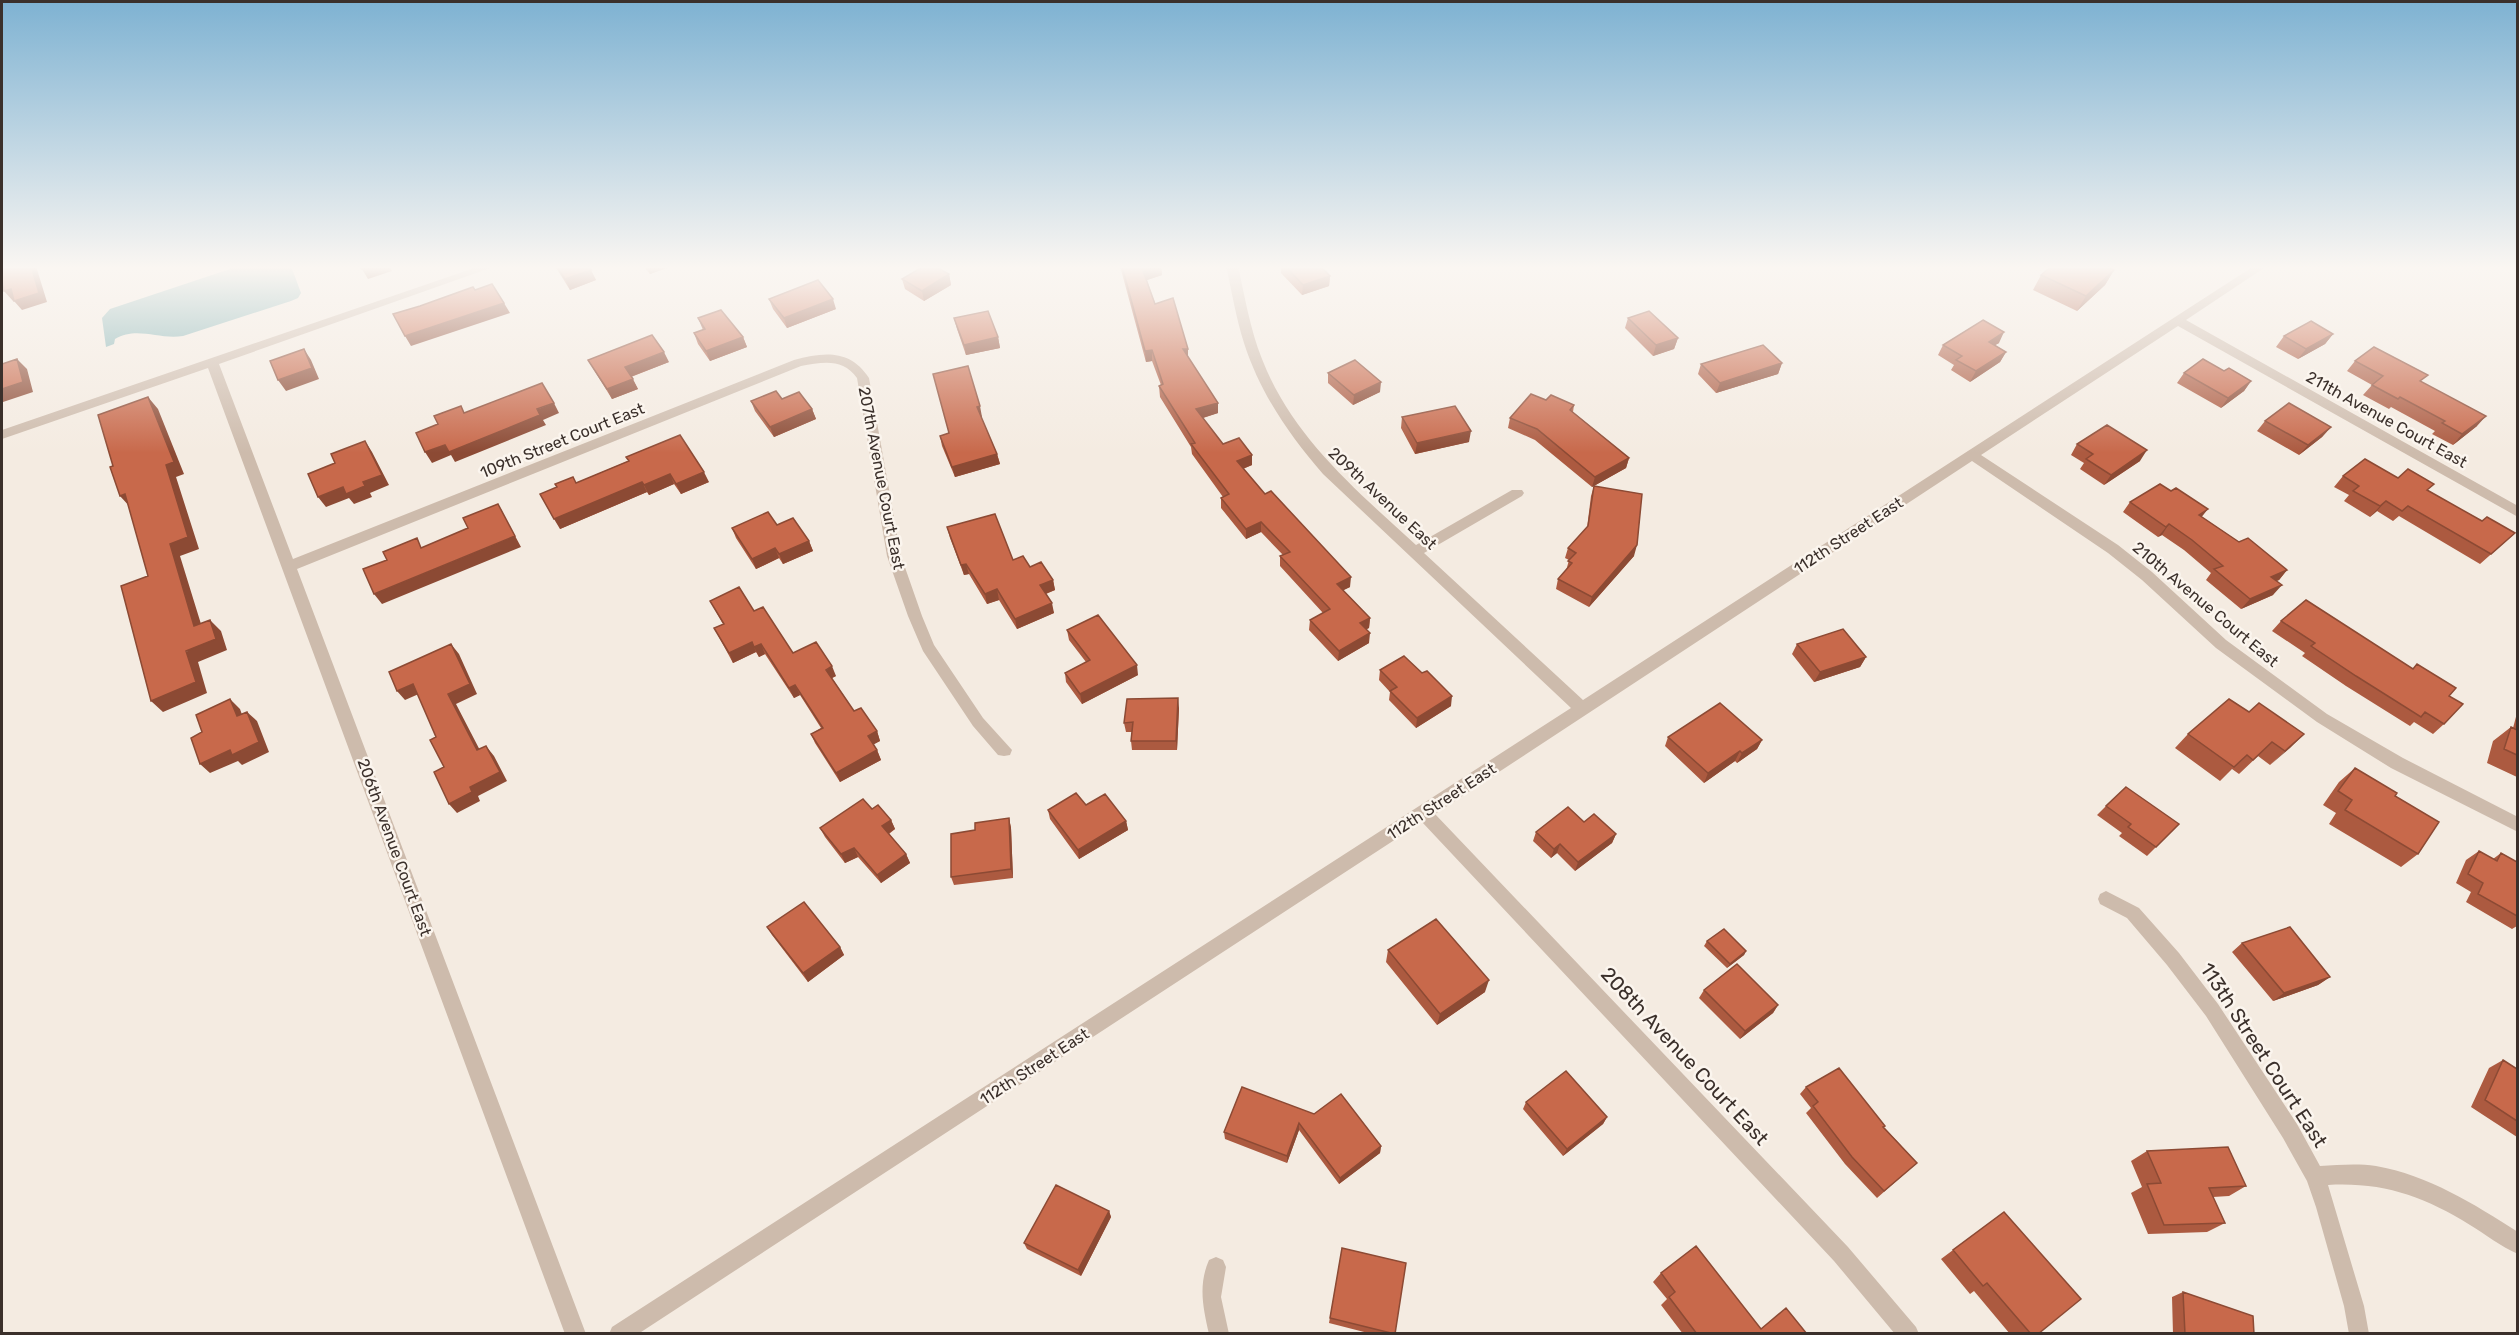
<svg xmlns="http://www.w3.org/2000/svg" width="2519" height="1335" font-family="Rubik,sans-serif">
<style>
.water{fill:#7fb0b2}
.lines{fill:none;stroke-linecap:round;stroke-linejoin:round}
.minor{fill:#cdbbac;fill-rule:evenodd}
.wall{fill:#ac5a40}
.shaded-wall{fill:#8c4a34}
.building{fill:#c8694b;stroke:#8c4a34;stroke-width:1.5}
.labels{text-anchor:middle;stroke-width:5;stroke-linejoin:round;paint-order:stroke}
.street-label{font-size:16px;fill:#3b302b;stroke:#fbf5ee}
.near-street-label{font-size:20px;fill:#3b302b;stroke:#fbf5ee}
</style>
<rect width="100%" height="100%" fill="#f4ebe1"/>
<path class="water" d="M239,266H291L301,293L298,298L291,301L183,336C159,340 137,326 115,339L114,344L106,347L102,318L110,309Z"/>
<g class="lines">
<path class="minor" d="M480,266H496L219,364L293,559L794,360C824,352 850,349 869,378L901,556L922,616L934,645L983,718L1012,750L1010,755L1004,756L998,755L973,726L923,651L908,616L887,556L857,378C843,358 823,362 801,366L297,569L586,1334H565L208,368L2,439V430Z
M1226,266H1238C1245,297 1250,329 1262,359C1292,437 1356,490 1416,545L1512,490H1522L1524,493L1522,496L1424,553L1583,700L2254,266H2267L2186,320L2518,506V517L2178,326L1981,455L2118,545L2152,572L2226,640L2327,714L2403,758L2518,817V832L2391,768L2317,722L2216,648L2142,580L2108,553L1972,461L1435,814L1848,1247L1916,1327L1919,1334H1895L1834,1261L1422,822L638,1334H609L612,1327L1571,708L1323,474C1289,435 1260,393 1244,343C1236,318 1232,292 1226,266Z
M2106,891L2139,908L2179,953L2218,1004L2297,1124L2320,1166C2338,1165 2357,1163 2376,1166C2428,1175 2474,1204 2518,1232V1254C2501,1247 2485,1234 2470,1225C2423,1196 2383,1182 2328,1185L2364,1306L2369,1334H2349L2344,1306L2316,1207L2307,1181L2283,1138L2206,1016L2167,965L2127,918L2100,904L2098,899L2100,894Z
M1216,1257L1223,1260L1226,1267L1221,1297L1229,1334H1209C1203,1308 1198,1285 1209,1260Z"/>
</g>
<path class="wall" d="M555,266H588L596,280L570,290Z
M643,266H672L650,274Z
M1120,266H1161L1162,275L1147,280L1155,304L1188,357L1218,413L1203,418L1223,444L1252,455V465L1243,469L1265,494L1350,587L1343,590L1370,618L1369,628L1366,629L1369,643L1338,661L1309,630L1310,620L1323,613L1280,566V556L1283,555L1261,532L1246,539L1221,508V498L1223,497L1192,454L1191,447L1160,397L1159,386L1161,385L1152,361L1146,362Z
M1281,266H1320L1330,276L1329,286L1302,295L1281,273Z
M2114,270L2105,285L2077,311L2033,290L2041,275Z
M949,274L951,285L924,301L905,289L902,279Z
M769,299L836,309L787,328L773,309Z
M698,318L743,337L747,347L710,361L698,344L694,333L703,330Z
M954,318L998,337L1000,348L966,355L957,329Z
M1628,318L1678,338L1674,349L1653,356L1625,328Z
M2333,334L2325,344L2298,359L2276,347L2284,336Z
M1999,343L1995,345L2006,352L2000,362L1970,382L1951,370L1954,365L1938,355L1943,345Z
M588,360L669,362L631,377L638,389L612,399L594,370Z
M2355,361L2422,382L2477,426L2453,445L2432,434L2435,431L2391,407L2389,409L2363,395L2372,385L2347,371Z
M1782,363L1778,374L1716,393L1698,374L1701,364Z
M2224,371L2251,381L2244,391L2221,408L2177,383L2184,373Z
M1328,373L1380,392L1353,405L1328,383Z
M933,374L982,417H981L997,454L1000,464L955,477L942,446L940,436L949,433Z
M782,399L812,409L816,419L774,437L755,411L751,401Z
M1546,400L1574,405L1573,412L1629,458L1626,468L1592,487L1535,440L1508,428L1510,418Z
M1402,417L1469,442L1415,454L1401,428Z
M2265,421L2331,427L2322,437L2299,455L2257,431Z
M2077,444L2140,461L2104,485L2080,469L2084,463L2071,455Z
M628,461L709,482L681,494L674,484L649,495L647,492L560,529L557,487L576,483Z
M2343,476L2398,478L2428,491L2482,521L2515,533L2480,564L2399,516L2393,521L2377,511L2370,517L2344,501L2349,495L2334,487Z
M1594,486L1634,556L1589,607L1556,589L1558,579L1566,571L1569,560L1565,558L1568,548L1587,528L1591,496Z
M2171,491L2202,517L2239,542L2287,570L2279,580L2276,581L2273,595L2241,609L2206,580L2211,573L2184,550L2162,535L2158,537L2123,512L2130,502Z
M777,525L809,541L813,551L783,564L779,558L756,569L736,538L732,528Z
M947,527L1013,560L1030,567L1053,580L1055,590L1046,594L1054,613L1017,629L999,600L987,604L969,574L964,575L950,538Z
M710,601L754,611L793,653L836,676L832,678L854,711L877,731L880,741L873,744L877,750L881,760L840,782L815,743L811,734L821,728L800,695L794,698L765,654L759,657L756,652L733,663L714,628L723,624Z
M2281,621L2449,696L2444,724L2433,734L2414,722L2410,726L2346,686L2302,656L2305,653L2272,631Z
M1067,630L1138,675L1082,704L1066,682L1065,673L1086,662L1069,640Z
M1797,644L1866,657L1860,667L1814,682L1792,654Z
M1380,670L1451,706L1416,728L1389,700L1390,692L1379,680Z
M1179,708L1177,750H1132L1131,741L1132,732H1126L1124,723Z
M2249,712L2304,734L2270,765L2258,756L2239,774L2232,769L2220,781L2175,748L2188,734Z
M2517,713V777L2487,763L2493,741L2511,727L2513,728Z
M1668,737L1762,740L1757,749L1737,763L1735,761L1704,783L1665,746Z
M2355,768L2418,854L2401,867L2329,824L2336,813L2323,805L2339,782Z
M1086,805L1126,821L1128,830L1079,859L1050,819L1048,810Z
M2106,806L2179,824L2147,856L2119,836L2122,833L2097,815Z
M872,809L891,820L895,829L889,834L906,854L910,863L881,883L858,857L845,863L825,837L820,828Z
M1009,818L1011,828L1013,878L954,885L951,877Z
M1584,822L1616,834L1612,843L1575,871L1557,853L1551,858L1533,841L1536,832Z
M2479,851L2493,859L2501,853L2517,862V926L2512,929L2466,902L2471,892L2456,883L2466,860Z
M767,927L840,947L844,955L808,982L772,935Z
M1707,941L1746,951L1744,955L1727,968L1704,946Z
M2242,943L2330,977L2318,985L2273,1001L2232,952Z
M1388,950L1485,992L1437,1025L1386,962Z
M1704,990L1778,1005L1773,1013L1740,1039L1699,998Z
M2503,1060L2517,1069V1137L2471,1107L2489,1068Z
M1242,1087L1381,1146L1380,1153L1339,1184L1299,1130L1287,1163L1225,1139L1224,1132Z
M1806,1087L1885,1126L1884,1127L1917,1163L1877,1198L1845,1164L1806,1113L1811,1108L1800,1094Z
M1526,1102L1607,1117L1603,1124L1563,1156L1523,1109Z
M2147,1151L2246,1186L2229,1196L2213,1197L2225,1223L2207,1232L2148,1234L2131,1193L2142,1187L2131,1161Z
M1109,1211L1111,1217L1081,1276L1027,1249L1024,1243Z
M2004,1212L2038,1334H2010L1974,1291L1970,1294L1941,1259Z
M1342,1248L1395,1334H1372L1329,1323Z
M1661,1273L1761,1329L1807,1334H1683L1661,1305L1667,1299L1653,1282Z
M2183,1292L2254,1334H2173L2172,1297Z"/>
<path class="shaded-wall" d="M31,266H36L47,302L22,310L14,301Z
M371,266H389L392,271L368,279L362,269Z
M647,266H672L650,274Z
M1157,266H1161L1162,275L1144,281L1143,271Z
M591,270L596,280L570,290L565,279Z
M2114,270L2105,285L2077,311L2086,296Z
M949,274L951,285L924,301L922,291Z
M1330,276L1329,286L1302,295L1303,285Z
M11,289L19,299L13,301L4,291Z
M833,299L836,309L787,328L784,318Z
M504,303L510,313L411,346L405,336Z
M2004,332L1999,343L1983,352L1989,342Z
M2333,334L2325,344L2298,359L2306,349Z
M743,337L747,347L710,361L706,351Z
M998,337L1000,348L966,355L964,345Z
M1678,338L1674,349L1653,356L1656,345Z
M304,349L311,360L319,379L286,391L278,380Z
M1183,349H1188V359Z
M1152,350V361L1146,362L1145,351Z
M664,352L669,362L630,377L625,367Z
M2006,352L2000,362L1970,382L1976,371Z
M17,359L27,369L33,392L3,402L2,401V389Z
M1782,363L1778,374L1716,393L1720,383Z
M633,379L638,389L612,399L607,389Z
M2251,381L2244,391L2221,408L2228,398Z
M1381,382L1380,392L1353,405L1354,395Z
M148,397L158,409L184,474L176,477L199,549L180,556L205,637L194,626L170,544L166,465Z
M554,403L559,413L543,420L546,425L455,462L451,455L432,463L425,452Z
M1218,403V413L1196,420V409Z
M980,406L982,417H979L977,407Z
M812,409L816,419L774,437L770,427Z
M2486,416L2477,426L2453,445L2462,434Z
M2331,427L2322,437L2299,455L2308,445Z
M1471,431L1469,442L1415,454L1417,443Z
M365,441L372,452L389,485L370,493L372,497L354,504L349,498L326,507L318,497L343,487L363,482Z
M2147,450L2140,461L2104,485L2111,475Z
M997,454L1000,464L955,477L952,467Z
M1252,455V465L1237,471V461Z
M1629,458L1626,468L1592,487L1595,477Z
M704,472L709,482L681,494L676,484Z
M670,474L674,484L649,495L644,485Z
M642,482L647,492L560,529L554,519Z
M125,494L131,508L120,496Z
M2386,501L2377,511L2370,517L2380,506Z
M498,504L521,547L382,604L374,594L515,536Z
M2208,509L2200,519L2199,515Z
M1261,522V532L1246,539V529Z
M2169,524L2162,535L2158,537L2166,527Z
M809,541L813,551L783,564L779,554Z
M1637,545L1634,556L1589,607L1592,597Z
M775,548L779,558L756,569L752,559Z
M966,564L969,574L964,575L961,565Z
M2287,570L2279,580L2262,587L2271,577Z
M1351,577L1350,587L1336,594L1337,584Z
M1053,580L1055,590L1042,595L1040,585Z
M2282,585L2273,595L2241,609L2250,599Z
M997,589L999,600L987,604L985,594Z
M1052,603L1054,613L1017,629L1015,619Z
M1370,618L1369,628L1359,633L1360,623Z
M210,620L221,631L227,650L198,662L207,693L163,712L151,701Z
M1370,633L1369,643L1338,661L1339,651Z
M752,642L756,652L733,663L729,653Z
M451,644L459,654L477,694L456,704L485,760L477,750L448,694Z
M761,644L765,654L759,657L754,647Z
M1866,657L1860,667L1814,682L1820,672Z
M1137,665L1138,675L1082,704L1080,694Z
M832,666L836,676L830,679L826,670Z
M413,684L421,693L405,700L397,691Z
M795,685L800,695L794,698L789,688Z
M1452,696L1451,706L1416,728L1417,718Z
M1178,698L1179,708L1177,750L1176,741Z
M230,699L240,709L246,726L237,716Z
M247,712L257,721L269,752L242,765L238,761L210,773L200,764Z
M877,731L880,741L871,746L868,736Z
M2304,734L2290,748L2270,765L2285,751Z
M1762,740L1757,749L1737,763L1742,753Z
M486,746L494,756L507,781L478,796L480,801L457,813L449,804L470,787Z
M877,750L881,760L840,782L836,773Z
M1740,751L1735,761L1704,783L1708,773Z
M1009,818L1011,828L1013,878L1011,869Z
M891,820L895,829L886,835L882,826Z
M1126,821L1128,830L1079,859L1078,850Z
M1616,834L1612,843L1575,871L1578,862Z
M1560,844L1557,853L1551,858L1554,849Z
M854,848L858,857L845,863L841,854Z
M906,854L910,863L881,883L877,875Z
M840,947L844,955L808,982L803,973Z
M1746,951L1744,955L1727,968L1730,964Z
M2330,977L2318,985L2273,1001L2284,993Z
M1489,980L1485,992L1437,1025L1440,1014Z
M1778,1005L1773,1013L1740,1039L1745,1031Z
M1607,1117L1603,1124L1563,1156L1567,1149Z
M1299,1123V1130L1287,1163V1156Z
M1381,1146L1380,1153L1339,1184L1340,1178Z
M1109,1211L1111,1217L1081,1276L1078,1270Z"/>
<path class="building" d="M2,266H31L39,293L14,301L11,289L4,291L2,280Z
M360,266H371L362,269Z
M556,266H588L591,270L565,279Z
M924,266H934L949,274L922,291L902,279Z
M1122,266H1157L1143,271L1155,304L1173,298L1188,349H1183L1218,403L1196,409L1223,444L1239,438L1252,455L1237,461L1265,494L1271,491L1351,577L1337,584L1370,618L1360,623L1370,633L1339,651L1310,620L1330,609L1280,556L1290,552L1261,522L1246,529L1221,498L1229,494L1191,444L1195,443L1159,386L1163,384L1152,350L1145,351Z
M1285,266H1320L1330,276L1303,285Z
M2052,266H2105L2114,270L2086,296L2041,275Z
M818,280L833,299L784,318L769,299Z
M492,284L504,303L405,336L393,314L420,306L473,287L475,290Z
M721,310L743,337L706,351L694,333L705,329L698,318Z
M988,311L998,337L964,345L954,318Z
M1649,311L1678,338L1656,345L1628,318Z
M1983,320L2004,332L1989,342L2006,352L1976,371L1956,360L1962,356L1943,345Z
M2311,321L2333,334L2306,349L2284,336Z
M652,335L664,352L625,367L633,379L607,389L588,360Z
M1763,345L1782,363L1720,383L1701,364Z
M2374,347L2428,375L2420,381L2486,416L2462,434L2442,423L2445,421L2400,397L2398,399L2372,385L2383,376L2355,361Z
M304,349L312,368L278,380L270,361Z
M17,359L23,382L2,389V364Z
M2203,359L2224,371L2229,368L2251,381L2228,398L2184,373Z
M1355,360L1381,382L1354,395L1328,373Z
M968,366L980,406L977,407L997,454L952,467L940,436L949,433L933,374Z
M542,383L554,403L537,409L540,415L449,452L445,445L425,452L416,433L438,424L434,416L461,406L464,413Z
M776,391L782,399L799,392L812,409L770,427L751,401Z
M1531,394L1546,400L1551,395L1574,405L1570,410L1629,458L1595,477L1537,429L1510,418Z
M148,397L174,462L166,465L188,537L170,544L194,626L210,620L216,639L186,651L196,682L151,701L121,586L148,576L125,494L120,496L110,467L113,466L98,415Z
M2289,403L2331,427L2308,445L2265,421Z
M1455,406L1471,431L1417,443L1402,417Z
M2107,425L2147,450L2111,475L2086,459L2093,454L2077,444Z
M680,435L704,472L676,484L670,474L644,485L642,482L554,519L540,494L557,487L555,484L573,477L576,483L629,461L626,457Z
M365,441L382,475L363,482L365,486L346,494L343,487L318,497L308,474L335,463L331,454Z
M2365,459L2398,478L2408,469L2434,484L2427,490L2482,521L2487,517L2515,533L2491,554L2408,506L2402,511L2386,501L2380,506L2353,491L2359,486L2343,476Z
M2160,484L2171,491L2176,488L2208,509L2199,515L2239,542L2248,538L2287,570L2271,577L2282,585L2250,599L2214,569L2223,566L2192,540L2169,524L2166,527L2130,502Z
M1594,486L1642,494L1637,545L1592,597L1558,579L1572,563L1568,561L1576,553L1568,548L1588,526Z
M498,504L515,536L374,594L363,569L387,560L383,552L417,538L421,548L468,528L463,518Z
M768,512L777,525L793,518L809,541L779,554L775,548L752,559L732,528Z
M995,514L1013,560L1023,556L1030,567L1041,562L1053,580L1040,585L1052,603L1015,619L997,589L985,594L966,564L961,565L947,527Z
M739,587L754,611L763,607L793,653L816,642L832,666L826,670L854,711L861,708L877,731L868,736L877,750L836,773L811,734L823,728L795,685L789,688L761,644L754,647L752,642L729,653L714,628L724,624L710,601Z
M2306,600L2413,669L2417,664L2456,688L2449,696L2463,704L2444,724L2425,712L2421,717L2356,676L2311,646L2315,643L2281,621Z
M1098,615L1137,665L1080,694L1065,673L1090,660L1067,630Z
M1843,629L1866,657L1820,672L1797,644Z
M451,644L470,684L448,694L477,750L486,746L500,772L470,787L472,792L449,804L434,772L444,767L430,740L436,737L413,684L397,691L389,672Z
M1404,656L1422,673L1427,671L1452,696L1417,718L1390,691L1397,687L1380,670Z
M1178,698L1176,741H1131L1133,722L1124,723L1127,699Z
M230,699L237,716L247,712L259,742L232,755L230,750L200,764L191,738L202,732L196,715Z
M2229,699L2249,712L2259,703L2304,734L2285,751L2272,742L2253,760L2247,755L2234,767L2188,734Z
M1720,703L1762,740L1742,753L1740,751L1708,773L1668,737Z
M2511,727L2517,730V755L2504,749Z
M2355,768L2397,793L2395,796L2439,822L2418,854L2345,810L2352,800L2338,791Z
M2126,787L2179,824L2156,847L2128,827L2131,824L2106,806Z
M1076,793L1086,805L1105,794L1126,821L1078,850L1048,810Z
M863,799L872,809L878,805L891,820L882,826L906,854L877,875L854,848L841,854L820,828Z
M1568,807L1584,822L1594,814L1616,834L1578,862L1560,844L1554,849L1536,832Z
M1009,818L1011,869L951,877V834L975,830V823Z
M2479,851L2497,861L2501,853L2517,862V916L2478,894L2483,883L2468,874Z
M804,902L840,947L803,973L767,927Z
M1436,919L1489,980L1440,1014L1388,950Z
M2290,927L2330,977L2284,993L2242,943Z
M1724,929L1746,951L1730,964L1707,941Z
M1737,964L1778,1005L1745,1031L1704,990Z
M2503,1060L2517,1069V1121L2485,1100Z
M1839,1068L1885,1126L1883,1127L1917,1163L1884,1191L1852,1157L1813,1106L1818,1102L1806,1087Z
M1566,1071L1607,1117L1567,1149L1526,1102Z
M1242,1087L1314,1114L1341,1094L1381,1146L1340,1178L1299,1123L1287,1156L1224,1132Z
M2228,1147L2246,1186L2209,1188L2225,1223L2164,1225L2147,1184L2161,1183L2147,1151Z
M1056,1185L1109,1211L1078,1270L1024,1243Z
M2004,1212L2081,1299L2038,1334H2031L1987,1283L1983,1286L1953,1250Z
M1696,1246L1761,1329L1786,1308L1807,1334H1697L1669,1297L1675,1292L1661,1273Z
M1342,1248L1406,1263L1395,1334L1330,1318Z
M2183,1292L2253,1316L2254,1334H2185Z"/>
<linearGradient id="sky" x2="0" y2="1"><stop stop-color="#7eb2d2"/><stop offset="0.59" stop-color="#faf6f2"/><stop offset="1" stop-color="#faf6f2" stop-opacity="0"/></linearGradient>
<rect width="2519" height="453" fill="url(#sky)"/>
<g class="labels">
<g class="street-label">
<text transform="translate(2387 419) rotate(29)" y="6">211th Avenue Court East</text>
<text transform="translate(562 440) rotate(-22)" y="6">109th Street Court East</text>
<text transform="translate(882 478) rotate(79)" y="6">207th Avenue Court East</text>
<text transform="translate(1383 498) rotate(43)" y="6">209th Avenue East</text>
<text transform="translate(1848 535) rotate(-33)" y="6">112th Street East</text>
<text transform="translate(2206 604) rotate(40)" y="6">210th Avenue Court East</text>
<text transform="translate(1441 801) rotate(-33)" y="6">112th Street East</text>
<text transform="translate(395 847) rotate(70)" y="6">206th Avenue Court East</text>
<text transform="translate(1034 1066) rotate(-33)" y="6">112th Street East</text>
</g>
<g class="near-street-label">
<text transform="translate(2264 1055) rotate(57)" y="7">113th Street Court East</text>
<text transform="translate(1685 1056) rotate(47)" y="7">208th Avenue Court East</text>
</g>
</g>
<rect width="2519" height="1335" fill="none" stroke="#3b302b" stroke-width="6"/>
</svg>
